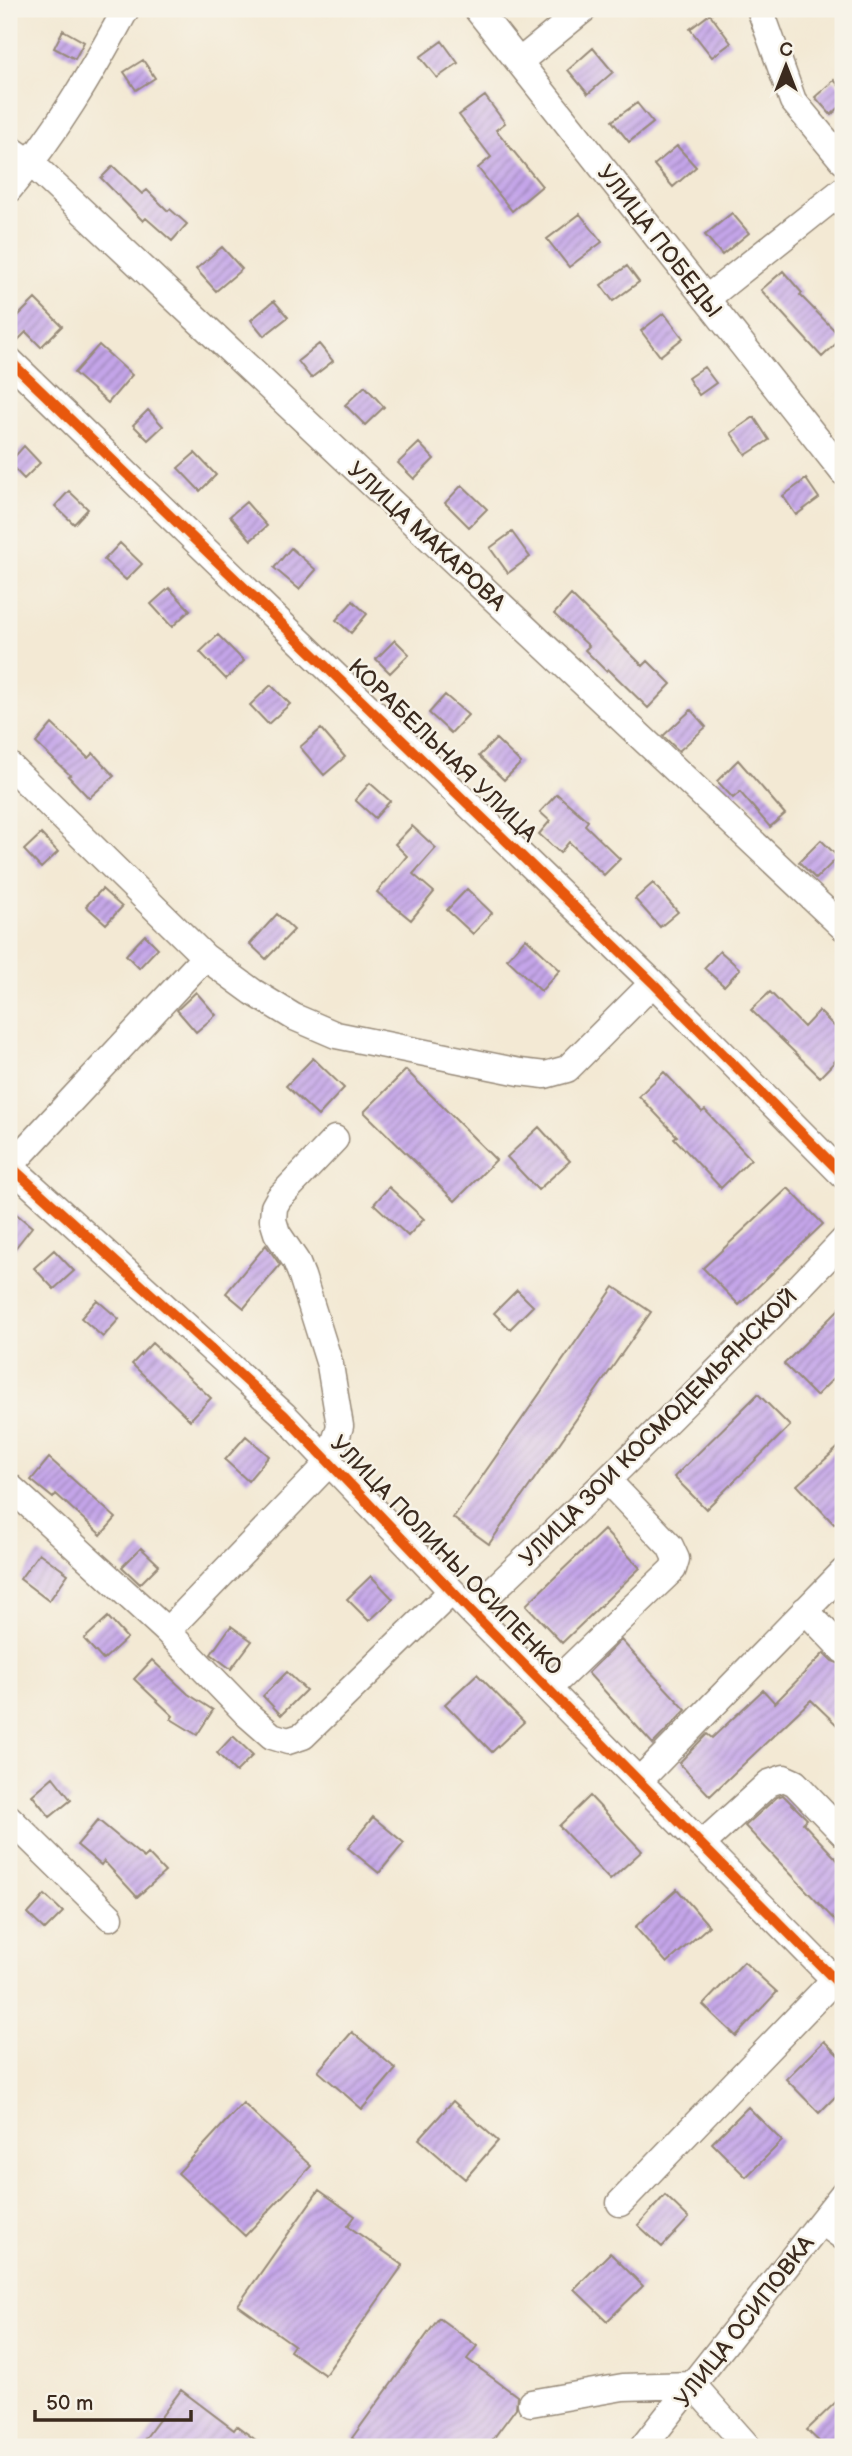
<svg xmlns="http://www.w3.org/2000/svg" width="852" height="2456" font-family="'Balsamiq Sans',sans-serif">
<style>
.building{fill:url(#building-hatch)}
.lines{fill:none;stroke-linecap:round;stroke-linejoin:round}
.minor-casing{stroke:#978a79;stroke-width:29}
.minor{stroke:#fff;stroke-width:26}
.cycleway-casing{stroke:#f7f3e8;stroke-width:15}
.cycleway{stroke:#e8590c;stroke-width:10}
.labels{text-anchor:middle;stroke-width:5;stroke-linejoin:round;paint-order:stroke}
.street-label{font-size:23px;fill:#3b2a1e;stroke:#f7f3e8}
</style>
<defs>
<pattern id="building-hatch" width="6" height="6" patternUnits="userSpaceOnUse" patternTransform="scale(1.75)"><rect width="6" height="6" fill="#c4a5e9"/><path d="M-1 1l2-2M0 6l6-6M5 7l2-2" fill="none" stroke="#a087bc"/></pattern>
</defs>
<rect width="100%" height="100%" fill="#f7f3e8"/>
<filter id="ink" filterUnits="userSpaceOnUse"><feTurbulence type="fractalNoise" baseFrequency=".0143" numOctaves="2"/><feDisplacementMap in="SourceGraphic" scale="14" xChannelSelector="R" yChannelSelector="G"/><feConvolveMatrix kernelMatrix="1 2 1 2 8 2 1 2 1" color-interpolation-filters="sRGB"/></filter>
<filter id="wash" filterUnits="userSpaceOnUse"><feTurbulence type="fractalNoise" baseFrequency=".00686" numOctaves="4" result="noise"/><feDisplacementMap in="SourceGraphic" scale="28" xChannelSelector="R" yChannelSelector="G"/><feGaussianBlur stdDeviation="1.57" result="paint"/><feColorMatrix in="noise" values="0 0 0 0 0 0 0 0 0 0 0 0 0 0 0 0 0 1.4 0 .05"/><feComposite in="paint" operator="in"/></filter>
<g filter="url(#wash)">
<rect width="100%" height="100%" fill="#f3e9d4"/>
<g id="blocks">
<path class="building" d="M710,14L731,43L712,57L690,29Z
M63,30L84,42L75,59L54,48Z
M442,41L458,63L437,78L420,57Z
M593,48L613,72L588,94L568,70Z
M143,60L155,78L136,90L124,72Z
M834,80L843,90V104L831,115L815,97Z
M485,96L505,123L496,130L542,186L512,211L478,168L491,157L459,115Z
M637,103L653,123L629,142L612,121Z
M677,146L696,167L673,187L654,165Z
M113,166L142,194L147,190L168,211L170,209L187,224L172,241L146,218L143,221L101,178Z
M732,213L749,233L722,255L705,235Z
M580,214L602,242L569,267L547,239Z
M222,247L242,269L216,291L196,269Z
M627,266L639,282L613,301L601,285Z
M783,271L802,293L800,295L842,338L822,357L761,290Z
M35,299L62,326L41,347L26,332L13,345H9V325Z
M274,301L288,317L264,336L251,320Z
M664,313L683,338L660,356L641,331Z
M319,344L333,361L311,378L298,361Z
M99,345L132,375L108,403L74,373Z
M704,367L716,383L699,395L688,378Z
M365,386L384,407L365,425L345,405Z
M148,410L163,426L148,440L133,425Z
M754,417L769,440L746,455L731,433Z
M419,443L434,459L414,479L398,463Z
M24,446L40,463L24,479L9,463Z
M195,453L216,475L200,491L178,468Z
M806,479L819,498L796,515L783,496Z
M462,485L487,509L469,527L445,503Z
M69,491L88,509L74,524L55,506Z
M246,502L267,526L251,540L230,516Z
M512,532L530,557L508,573L490,548Z
M120,543L142,564L126,580L104,560Z
M291,548L316,570L299,589L274,568Z
M169,588L190,610L172,627L151,604Z
M571,595L643,666L648,661L671,684L648,708L608,669L606,671L585,650L589,646L554,614Z
M353,601L367,614L351,633L336,620Z
M218,635L244,661L226,679L200,652Z
M395,640L409,654L390,673L376,659Z
M271,685L290,704L268,724L250,705Z
M445,695L468,715L451,733L429,713Z
M691,710L706,727L679,751L663,736Z
M52,724L88,758L93,753L114,776L89,798L68,776L70,775L36,743Z
M321,729L345,757L324,775L300,747Z
M496,739L521,763L504,780L479,756Z
M738,760L785,814L770,827L740,792L733,798L717,781Z
M370,783L390,801L375,818L355,800Z
M557,794L588,821L585,825L620,859L604,875L569,842L560,853L539,834L550,821L540,812Z
M412,826L436,848L413,874L434,892L411,920L377,892L407,856L395,844Z
M41,834L58,852L41,868L24,850Z
M821,840L838,857L816,879L799,862Z
M653,883L678,912L660,927L635,899Z
M102,889L122,907L106,924L86,906Z
M467,889L492,913L473,934L447,910Z
M277,914L294,930L266,959L250,944Z
M145,935L158,948L139,968L126,955Z
M526,938L560,970L541,991L507,959Z
M720,951L740,969L724,986L704,968Z
M196,992L216,1015L196,1032L177,1010Z
M770,992L804,1027L819,1011L843,1035V1053L820,1077L751,1010Z
M313,1058L344,1088L318,1116L286,1086Z
M406,1070L496,1160L455,1201L364,1112Z
M664,1072L702,1112L705,1110L751,1159L721,1188L674,1138L677,1136L639,1096Z
M539,1127L570,1161L538,1190L507,1157Z
M389,1187L424,1219L408,1236L374,1204Z
M788,1188L823,1224L739,1305L703,1268Z
M9,1208L32,1227L9,1256Z
M266,1245L280,1265L244,1308L226,1293Z
M54,1250L74,1271L54,1289L34,1268Z
M614,1287L651,1312L489,1544L453,1518Z
M517,1290L533,1306L510,1329L494,1313Z
M97,1300L119,1319L103,1337L81,1318Z
M843,1305V1369L816,1396L784,1364Z
M152,1343L211,1398L190,1420L132,1364Z
M758,1394L790,1426L706,1509L674,1477Z
M246,1436L269,1456L248,1481L225,1460Z
M843,1443V1516L834,1524L797,1485Z
M49,1458L116,1518L101,1535L56,1494L53,1498L31,1480Z
M604,1530L640,1568L562,1643L526,1605Z
M141,1548L159,1565L140,1584L122,1567Z
M39,1553L68,1574L49,1601L20,1579Z
M371,1576L393,1599L369,1621L347,1599Z
M108,1617L127,1638L103,1660L84,1639Z
M231,1626L252,1641L231,1669L211,1654Z
M621,1640L686,1710L653,1744L588,1673Z
M824,1653L832,1661L843,1665V1731L811,1700L710,1796L679,1763L707,1734L712,1738L763,1690L775,1703Z
M152,1660L188,1694L213,1710L197,1735L171,1719L173,1716L134,1679Z
M287,1672L306,1690L281,1715L263,1696Z
M477,1674L524,1722L492,1752L445,1704Z
M233,1736L253,1755L236,1772L217,1753Z
M53,1777L71,1800L50,1817L32,1795Z
M783,1795L807,1819L803,1823L843,1866V1929L745,1826L777,1797Z
M590,1796L642,1851L610,1880L559,1826Z
M373,1817L404,1843L379,1873L348,1848Z
M98,1820L144,1858L148,1854L165,1872L137,1897L104,1861L101,1865L77,1845Z
M677,1889L709,1926L667,1963L635,1927Z
M45,1895L63,1912L45,1930L28,1914Z
M744,1962L777,1992L736,2036L703,2005Z
M352,2032L396,2069L362,2109L318,2071Z
M824,2041L843,2060V2089L819,2113L786,2079Z
M453,2101L498,2141L465,2179L419,2139Z
M243,2103L311,2166L245,2236L178,2173Z
M748,2107L782,2141L746,2177L712,2143Z
M319,2190L355,2216L348,2226L403,2265L325,2375L290,2351L294,2345L238,2305Z
M665,2195L689,2218L662,2247L638,2225Z
M610,2253L643,2286L607,2321L574,2289Z
M439,2318L477,2346L467,2359L517,2396L516,2408L487,2447H364L352,2438Z
M181,2390L234,2430L237,2426L265,2447H139Z
M843,2395V2447H825L807,2430Z"/>
</g>
</g>
<g filter="url(#ink)">
<use href="#blocks" fill-opacity="0" stroke="#978a79" stroke-width="2"/>
<g class="lines">
<defs>
<path id="minor" d="M477,9L843,472
M760,9L793,101L843,161
M519,62L584,9
M9,148L31,163L843,927
M9,189C56,134 92,72 126,9
M706,299L843,190
M9,360L653,983L843,1175
M9,765L205,957L253,992L294,1017L336,1035L520,1072L545,1075L567,1069L653,983
M9,1165L284,1415L471,1611L843,1988
M9,1167L205,957
M9,1486L167,1631L248,1715L272,1736L288,1741L303,1736L452,1591
M805,1610L843,1650
M471,1611C599,1490 723,1368 843,1241
M167,1631L328,1464L340,1426L330,1365L302,1276L296,1261L277,1233L273,1220L274,1207L279,1198L335,1139
M548,1689L673,1569L676,1559L670,1546L608,1481
M639,1781L843,1572
M9,1818L110,1917
M701,1845L769,1783L784,1778L795,1783L843,1833
M620,2203L835,1979
M822,2222L843,2237
M693,2385L748,2447
M531,2403L623,2387L693,2385
M643,2447L843,2194"/>
</defs>
<use href="#minor" class="minor-casing"/>
<use href="#minor" class="minor"/>
<defs>
<path id="cycleway" d="M9,360L653,983L843,1175
M9,1165L284,1415L471,1611L843,1988"/>
</defs>
<use href="#cycleway" class="cycleway-casing"/>
<use href="#cycleway" class="cycleway"/>
</g>
</g>
<g class="labels">
<g class="street-label">
<text transform="translate(660 241) rotate(52)" y="8">УЛИЦА ПОБЕДЫ</text>
<text transform="translate(427 536) rotate(43)" y="8">УЛИЦА МАКАРОВА</text>
<text transform="translate(443 750) rotate(44)" y="8">КОРАБЕЛЬНАЯ УЛИЦА</text>
<text transform="translate(658 1427) rotate(-45)" y="8">УЛИЦА ЗОИ КОСМОДЕМЬЯНСКОЙ</text>
<text transform="translate(447 1555) rotate(46)" y="8">УЛИЦА ПОЛИНЫ ОСИПЕНКО</text>
<text transform="translate(744 2321) rotate(-52)" y="8">УЛИЦА ОСИПОВКА</text>
</g>
</g>
<rect width="852" height="2456" fill="none" stroke="#f7f3e8" stroke-width="35"/>
<g transform="translate(786 66)" stroke="#f7f3e8" stroke-width="5" paint-order="stroke">
<path d="M0-5L12 26L0 18L-12 26Z" fill="#3b2a1e"/>
<text y="-10" font-size="19" font-weight="bold" text-anchor="middle" fill="#3b2a1e">С</text>
</g>
<path d="M35 2410v10h156v-10" fill="none" stroke="#3b2a1e" stroke-width="3.5"/>
<text x="46" y="2410" font-size="21" fill="#3b2a1e" stroke="#f7f3e8" stroke-width="5" paint-order="stroke">50 m</text>
</svg>
